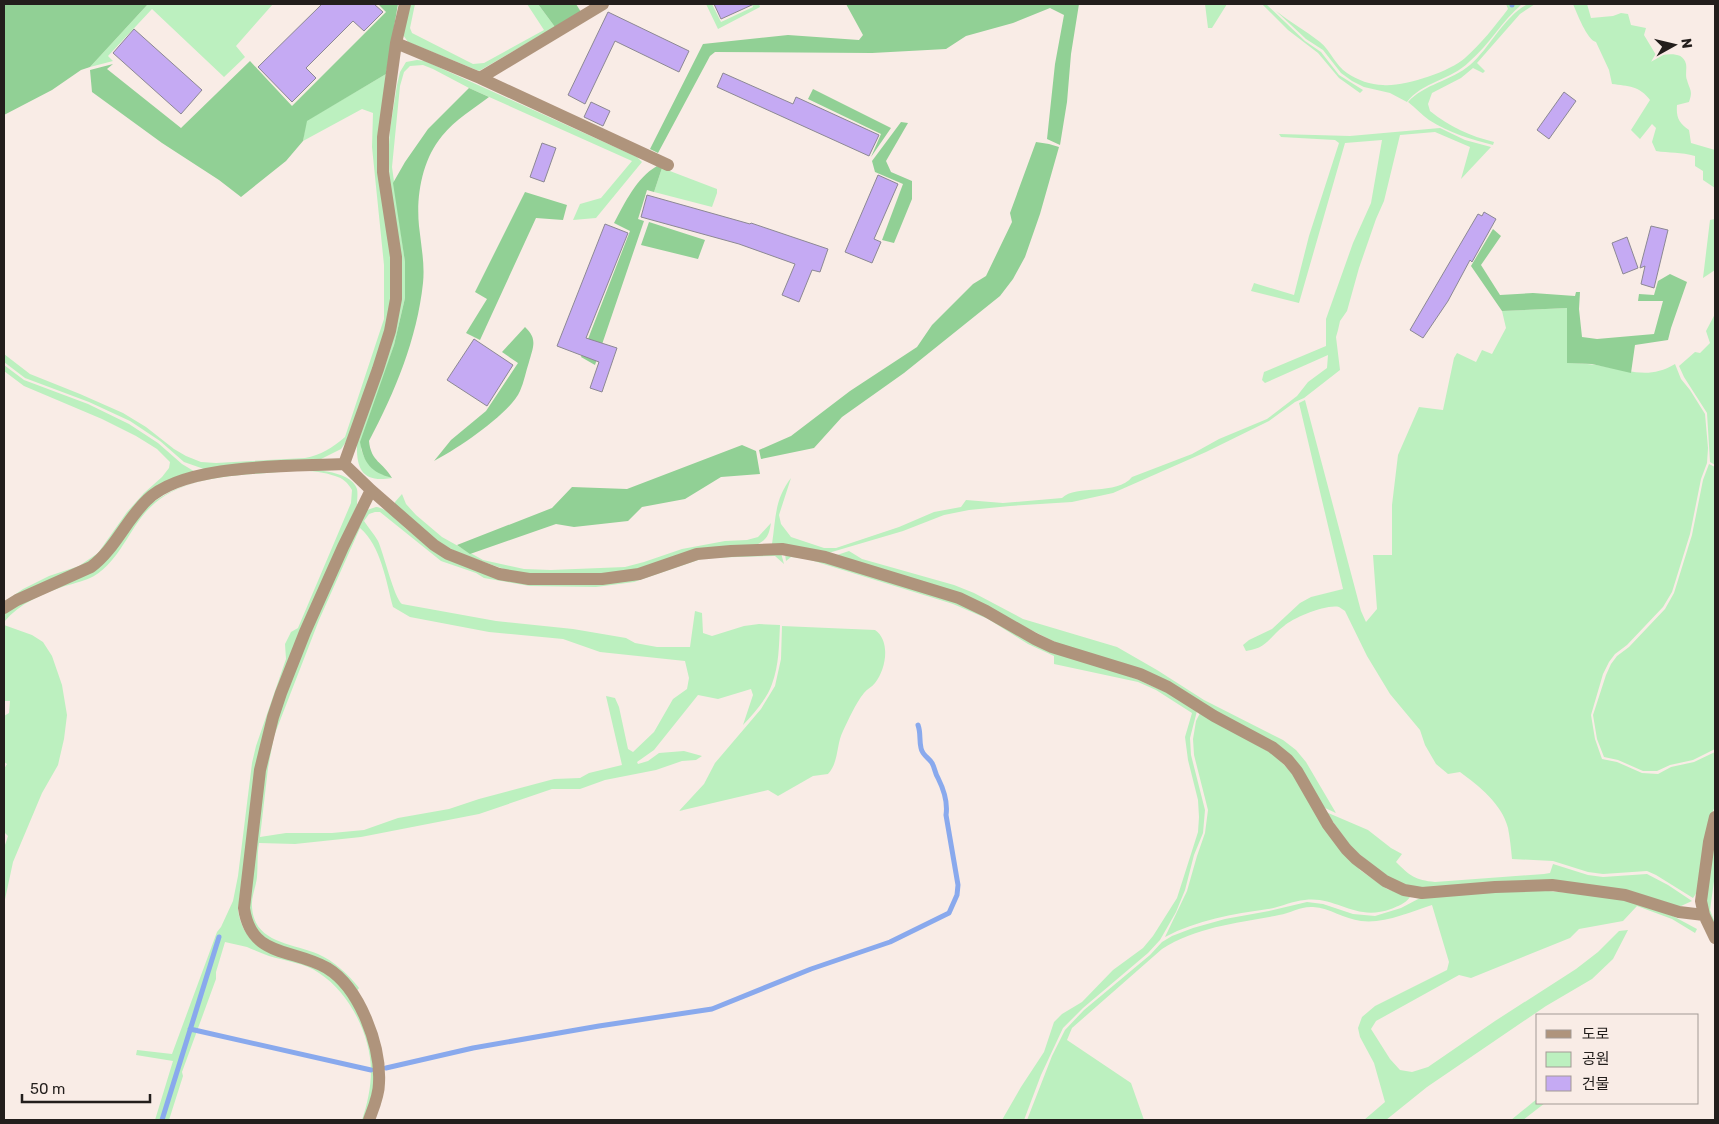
<svg xmlns="http://www.w3.org/2000/svg" width="1719" height="1124" font-family="Rubik,'Noto Sans KR',sans-serif">
<style>
.green{fill:#bcf0bf;fill-rule:evenodd}
.forest{fill:#91d095}
.lines{fill:none;stroke-linecap:round;stroke-linejoin:round}
.stream{stroke:#89a9ed;stroke-width:5}
.building{fill:#c5aaf3;stroke:#8c8893}
.street{stroke:#af947c;stroke-width:12}
</style>
<rect width="100%" height="100%" fill="#f9ece6"/>
<path class="green" d="M148,4H273L236,46L245,57L224,77L152,9L108,56L113,61L90,67Z
M408,4H415L410,28L412,33L473,64L484,63L544,30L527,4H538L555,27L479,71L408,42L401,32Z
M706,4H712L721,22L753,7L752,4H759L760,7L718,29Z
M1205,4H1227L1212,28H1208Z
M1262,4H1266L1305,41L1321,52L1339,75L1363,90L1360,93L1339,78L1318,53L1288,30Z
M1506,4L1512,5L1513,4H1522C1502,21 1489,45 1469,62C1451,80 1422,82 1407,102L1390,93L1364,87L1352,81L1341,73L1323,50L1306,39L1276,11C1290,22 1306,31 1320,42C1331,51 1335,65 1347,73C1357,80 1371,85 1383,85C1404,87 1449,72 1465,58C1481,44 1495,26 1508,9Z
M1528,4H1535L1520,14L1477,63L1485,71L1483,73L1473,68L1461,78L1432,93L1428,104L1430,111C1450,127 1470,136 1494,142L1493,145C1471,139 1449,133 1429,120C1422,115 1416,108 1408,102C1424,84 1451,81 1470,65C1490,48 1504,16 1528,4Z
M1573,4H1587L1591,18L1613,16L1621,13L1628,14L1631,25L1646,28L1644,35L1656,55C1666,55 1683,50 1686,64C1687,69 1685,75 1687,80C1690,91 1693,90 1689,102L1677,105C1676,118 1679,123 1689,130L1691,143L1715,150V188L1703,180V171L1695,166V156C1681,152 1669,153 1656,151L1652,142L1656,128L1652,124L1640,139L1631,130L1650,100C1640,86 1628,86 1612,84L1609,70L1596,42C1587,40 1577,13 1573,4Z
M417,60L425,61L637,157L642,162L596,218L573,220L580,204L601,198L632,161L469,88L433,69L423,65L410,66L404,72L400,86L392,167L405,262V298L394,345L361,449C366,465 376,473 392,478C362,483 356,469 357,442L399,304L387,176L390,129L397,85L400,72L406,62Z
M386,74L393,282L387,326L348,439L341,449L319,460L204,469L184,462L160,441L130,421L89,402L25,378L4,362V354L30,374L80,394L123,413L146,427L174,449L186,456L201,462L216,463L305,458C321,455 332,448 345,437L384,319V265L372,147L373,113L362,109L303,141L306,121Z
M1440,128L1465,140L1491,147L1461,179L1470,147L1435,132L1400,135L1384,201L1376,219L1359,268L1347,311L1340,321L1338,330L1336,337L1340,370L1304,398L1295,402L1269,421L1206,452L1113,493L1072,502L1010,506L969,510L944,515L903,531L825,554L772,544C776,519 774,500 791,478L779,515L781,524L791,537L824,548H836L899,527L934,512L961,507L966,500L1003,503L1062,498C1076,484 1117,496 1132,477L1192,454L1219,439L1267,419L1297,396L1308,382L1327,368L1328,355L1265,383L1262,380L1264,372L1326,346V319L1353,243L1371,203L1382,140L1345,143L1299,303L1251,291L1254,283L1294,295L1309,236L1339,143L1335,140L1281,137L1279,134L1350,136Z
M662,168L717,189V193L712,207L654,192Z
M1715,219V270L1703,278L1710,220Z
M1567,308V363C1581,363 1593,364 1607,367C1632,371 1650,379 1675,364L1681,379L1690,390L1705,414L1708,448L1707,463L1701,479L1690,534L1672,592L1663,607L1627,645L1615,654L1609,662L1603,674L1591,715L1595,739L1602,759L1617,762L1642,773L1658,774L1671,767L1694,762L1715,752V806L1711,816L1697,892L1693,898L1656,875L1647,871L1603,874L1588,872L1553,861L1512,859C1511,849 1510,838 1508,828C1502,804 1479,786 1460,772L1448,774L1436,764L1425,745L1420,730L1390,694L1367,656L1345,611C1343,610 1341,608 1339,607C1326,604 1293,618 1284,626C1268,638 1268,648 1246,651L1243,645L1249,640L1272,629L1300,603L1311,597L1343,589L1299,403L1305,400L1361,611L1366,622L1377,609L1373,555H1392V505L1398,455L1419,407L1443,410L1454,358L1457,353L1476,362L1482,350L1492,354L1506,328L1502,311Z
M1715,314V465L1710,462L1707,413L1684,377L1679,366L1695,352L1700,353L1710,343L1706,331Z
M4,365L24,380L88,404L129,424L158,443L182,464L197,473L174,480L95,560L4,602L23,589L49,576L79,566L98,553L127,512L144,493L162,477L169,468L170,462L157,449L136,436L102,419L24,386L4,371Z
M1709,464L1715,467V749L1693,760L1670,765L1657,771H1643L1618,760L1604,757L1597,739L1593,715L1606,675L1611,664L1617,656L1629,647L1665,609L1674,593L1692,535L1703,480Z
M290,469C306,469 351,469 357,489C358,494 357,500 357,505L305,623L284,676L260,752L238,910C246,964 298,950 332,977C359,998 378,1049 375,1083C374,1096 370,1108 366,1120H362C367,1105 371,1088 371,1071C371,1036 350,993 319,973C305,963 285,961 269,956C261,953 254,950 247,947C240,945 232,944 225,942L216,972V979L182,1072L183,1076L169,1120H163L219,937L160,1120H155L173,1061L136,1055L137,1050L172,1054L217,932L221,927L233,901L238,876L252,763L256,746L286,659L285,644L291,632L298,628L351,503L352,490C348,483 343,478 335,476C313,468 290,471 267,473C229,476 185,478 155,503C130,524 122,559 94,576C85,581 75,583 65,586C42,594 20,603 4,622V614C17,602 36,591 53,586C67,582 80,579 92,571C114,556 118,536 135,518C175,475 236,474 290,469Z
M402,494L406,504L416,515L442,537L483,560L524,569L551,570L625,567L644,562L682,549L725,541L747,540L758,537L771,523C769,535 767,540 756,545L642,569L597,575L518,574L459,553L440,543L395,508V502Z
M376,507C388,508 400,524 409,531C438,556 470,571 507,579C545,587 610,586 647,576C668,570 687,559 709,556C732,553 757,554 781,553L784,564L775,556L704,558L634,582L596,587L530,586L484,578L476,573L441,561L380,512H375L369,514L364,521C368,527 374,534 378,541C384,554 394,598 402,604L496,621L573,629L626,638L635,643L657,647H690L695,611L702,613L703,633L712,636L744,626L759,624L780,625C779,645 779,665 772,684C767,699 754,713 743,725L753,695L751,689L718,699L698,695L654,750L637,762L638,764L648,761L659,753L684,751L702,756L696,760L682,761L656,770L605,780L580,789H552L479,814L361,837L295,844L259,843C257,854 258,866 257,877C256,887 251,897 252,907C254,943 292,943 318,954C334,961 348,974 359,988L356,992L344,978L321,960L282,948L262,937L253,927L248,903L265,763L274,724L299,657L362,515L367,510ZM360,528C381,546 386,581 393,607L410,617L489,632L563,639L600,652L685,661L689,678L687,689L673,699L654,732L633,752L628,749L619,707L615,698L606,696L622,765L589,773L580,778L554,779L479,799L449,809L398,818L364,830L332,833H286L260,837L268,768L274,736L319,620Z
M849,551L862,559L954,585L974,593L1023,619L1117,647L1157,670L1204,700L1283,740L1296,750L1306,762L1336,813L1325,808L1251,730L1071,650L1011,620L831,557Z
M785,554H795L955,601L1096,664L1160,688L1197,711L1190,738L1191,755L1205,810L1203,833L1194,855L1185,890L1176,912L1160,940L1148,953L1083,1008L1063,1028L1041,1075L1024,1120H1002L1021,1087L1044,1052L1054,1022L1062,1014L1082,1002L1113,970L1143,948L1153,936L1177,898L1198,832L1199,817L1198,800L1188,760L1185,737L1192,713L1156,690L1138,682L1054,664V656L1028,644L988,619L953,604L804,558L791,557L786,561Z
M4,625L32,635L43,642L52,656L62,685L67,715L64,739L58,765L42,793L13,862L4,904V848L8,836L4,832V769L7,764L4,762V716L9,713L10,701H4Z
M782,626L875,630C891,641 886,669 875,683C872,687 867,689 864,693C855,704 849,719 843,731C836,745 839,762 828,774L813,776L778,796L768,790L679,811L704,784L715,763L761,709L775,686L781,659Z
M1200,713L1282,759L1360,870L1387,889L1410,897C1405,904 1398,906 1391,909C1355,922 1337,896 1305,900C1292,901 1281,907 1268,909C1233,914 1197,920 1165,937L1187,891L1197,856L1205,833L1208,810L1194,755L1193,739L1196,721Z
M1326,812L1368,830L1391,848L1402,854L1396,862C1410,876 1415,880 1435,882L1544,874L1550,873L1553,864L1588,875L1603,877L1647,874L1668,885L1692,901L1681,906H1674L1609,888L1419,889L1389,879L1351,847Z
M1715,829V874L1710,910L1715,923V929L1707,906V889Z
M1526,889L1626,898L1671,915L1697,929L1695,933L1672,919L1637,906L1623,921L1579,929L1570,938L1471,978L1459,975L1376,1021L1371,1029L1390,1059L1400,1070L1412,1072L1428,1067L1495,1021L1576,969L1598,952L1619,931L1628,930L1613,959L1592,979L1546,1006L1427,1087L1386,1120H1364L1385,1102L1374,1063L1360,1037L1358,1028L1362,1017L1375,1006L1447,970L1449,962L1432,905C1410,912 1384,924 1361,921C1344,919 1330,908 1313,907C1301,906 1291,913 1279,915C1240,923 1197,926 1162,949L1072,1028L1067,1040L1131,1083L1144,1120H1027L1052,1056L1065,1030L1084,1010L1150,955L1162,942L1172,936L1193,928L1225,919L1269,911L1307,902L1323,904L1353,914L1375,916L1401,908L1420,898Z
M1538,1098V1103H1545L1523,1120H1511Z"/>
<path class="forest" d="M4,4H148L90,67L81,70L52,90L4,115Z
M378,4H398L386,74L307,121L303,141L286,161L241,197L219,180L162,143L92,92L90,70L113,64L107,69L181,128L250,61L292,106L386,12Z
M538,4H576L581,12L555,27Z
M846,4H1079L1071,54L1067,102L1060,145L1047,139L1055,64L1064,15L1050,8L1013,23L966,36L946,49L872,53L715,52L710,56L658,153L650,149L703,44L788,35L859,40L863,35Z
M469,88L489,97C473,109 455,120 442,136C422,160 416,196 419,226C421,245 425,264 423,283C417,339 395,392 369,441C371,462 383,462 392,478C371,472 364,464 360,442L394,345L405,298V262L393,183L405,162L428,129Z
M813,89L891,128L871,157L881,134L808,99Z
M901,122L908,123L886,161L891,172L912,181V199L894,243L882,240L903,184L875,172L872,161Z
M1036,142L1049,144L1059,147L1040,214L1025,257L1013,279L1000,296L904,373L842,417L814,448L761,459L759,450L791,436L850,391L917,347L932,325L973,284L986,276L1012,222L1010,213Z
M657,166L662,168L654,192L647,190L638,219L644,221L595,365L581,357L630,231L614,223C625,203 636,178 657,166Z
M525,192L567,205L563,220L536,218L480,340L466,333L487,299L475,292Z
M649,222L705,240L698,259L641,245Z
M1493,229L1501,236L1481,265L1500,295L1533,293L1575,296L1576,292H1580L1579,309L1582,337L1597,339L1654,334L1663,301H1638L1639,294L1654,295L1658,281L1670,274L1687,282L1671,328L1668,340L1635,345L1631,373L1592,364L1567,363V308L1502,311L1471,266Z
M525,327C538,339 533,347 529,362C526,371 524,382 520,391C511,413 456,450 434,461L451,440L486,411L518,363L502,352Z
M742,445L756,451L760,474L721,477L685,499L642,507L628,521L574,527L556,524L470,554L457,545L552,508L572,487L627,489Z"/>
<g class="lines">
<path class="stream" d="M1512,4V5
M190,1029L371,1070
M386,1068L473,1048L599,1026L712,1009L811,969L890,942L949,913L957,895L958,885L946,815C948,802 944,790 938,778C935,774 935,768 932,763C929,758 922,755 921,748C919,740 921,733 918,725
M162,1120L219,937"/>
</g>
<path class="building" d="M322,4H374L383,12L364,31L353,21L306,68L316,78L292,102L258,67Z
M714,4H754L721,19Z
M608,12L689,51L679,72L615,41L585,104L568,95Z
M134,29L202,90L181,114L113,53Z
M723,73L793,104L796,97L879,135L869,156L717,87Z
M1564,92L1576,101L1549,139L1537,130Z
M591,102L610,111L603,126L584,117Z
M542,143L556,148L544,182L530,177Z
M878,175L898,184L874,239L881,242L872,263L845,252Z
M647,195L750,224L751,223L828,249L820,272L812,270L799,302L782,295L795,264L739,244L641,217Z
M1484,212L1496,219L1472,262L1470,260L1448,301L1423,338L1410,330L1478,214L1482,216Z
M605,224L628,233L586,338L617,348L602,392L590,388L599,362L557,346Z
M1651,226L1668,230L1654,288L1641,284L1645,266L1640,268Z
M1627,237L1638,268L1623,274L1612,243Z
M474,339L513,365L487,406L447,380Z"/>
<g class="lines">
<path class="street" d="M396,43L480,78L668,165
M480,78L603,4
M344,464L378,369L390,331L396,299V257L383,172V137L396,43L405,4
M4,608L17,600L91,567C115,549 126,520 147,500C185,462 293,467 344,464L371,490L434,545L448,554L499,574L529,579H602L639,574L697,554L731,551L782,549L825,557L959,598L986,611L1035,639L1052,647L1140,674L1168,687L1214,716L1272,747L1288,760L1297,771L1328,825L1346,849L1356,859L1385,881L1404,890L1422,893L1495,887L1552,885L1625,895L1679,912L1704,915
M1715,817L1709,842L1701,901L1704,915L1715,938
M369,1120C373,1109 379,1096 379,1083C381,1046 360,988 327,968C292,948 251,958 244,908L260,770L273,717L281,693L305,632L343,547L371,490"/>
</g>
<rect width="1719" height="1124" fill="none" stroke="#231e1c" stroke-width="10"/>
<rect x="1536" y="1014" width="162" height="90" fill="#f9ece6" stroke="#a39a95"/>
<rect x="1546" y="1030" width="25" height="8" fill="#af947c" stroke="#a39a95"/>
<text x="1582" y="1039" font-size="15" fill="#231e1c">도로</text>
<rect x="1546" y="1052" width="25" height="15" fill="#bcf0bf" stroke="#a39a95"/>
<text x="1582" y="1064" font-size="15" fill="#231e1c">공원</text>
<rect x="1546" y="1076" width="25" height="15" fill="#c5aaf3" stroke="#a39a95"/>
<text x="1582" y="1089" font-size="15" fill="#231e1c">건물</text>
<g transform="translate(1674 45) rotate(82)" stroke="#f9ece6" stroke-width="4" paint-order="stroke">
<path d="M0-4L9 19L0 12L-9 19Z" fill="#231e1c"/>
<text y="-8" font-size="14" font-weight="bold" text-anchor="middle" fill="#231e1c">N</text>
</g>
<path d="M22 1094v8h128v-8" fill="none" stroke="#231e1c" stroke-width="2.5"/>
<text x="30" y="1094" font-size="15" fill="#231e1c" stroke="#f9ece6" stroke-width="4" paint-order="stroke">50 m</text>
</svg>
